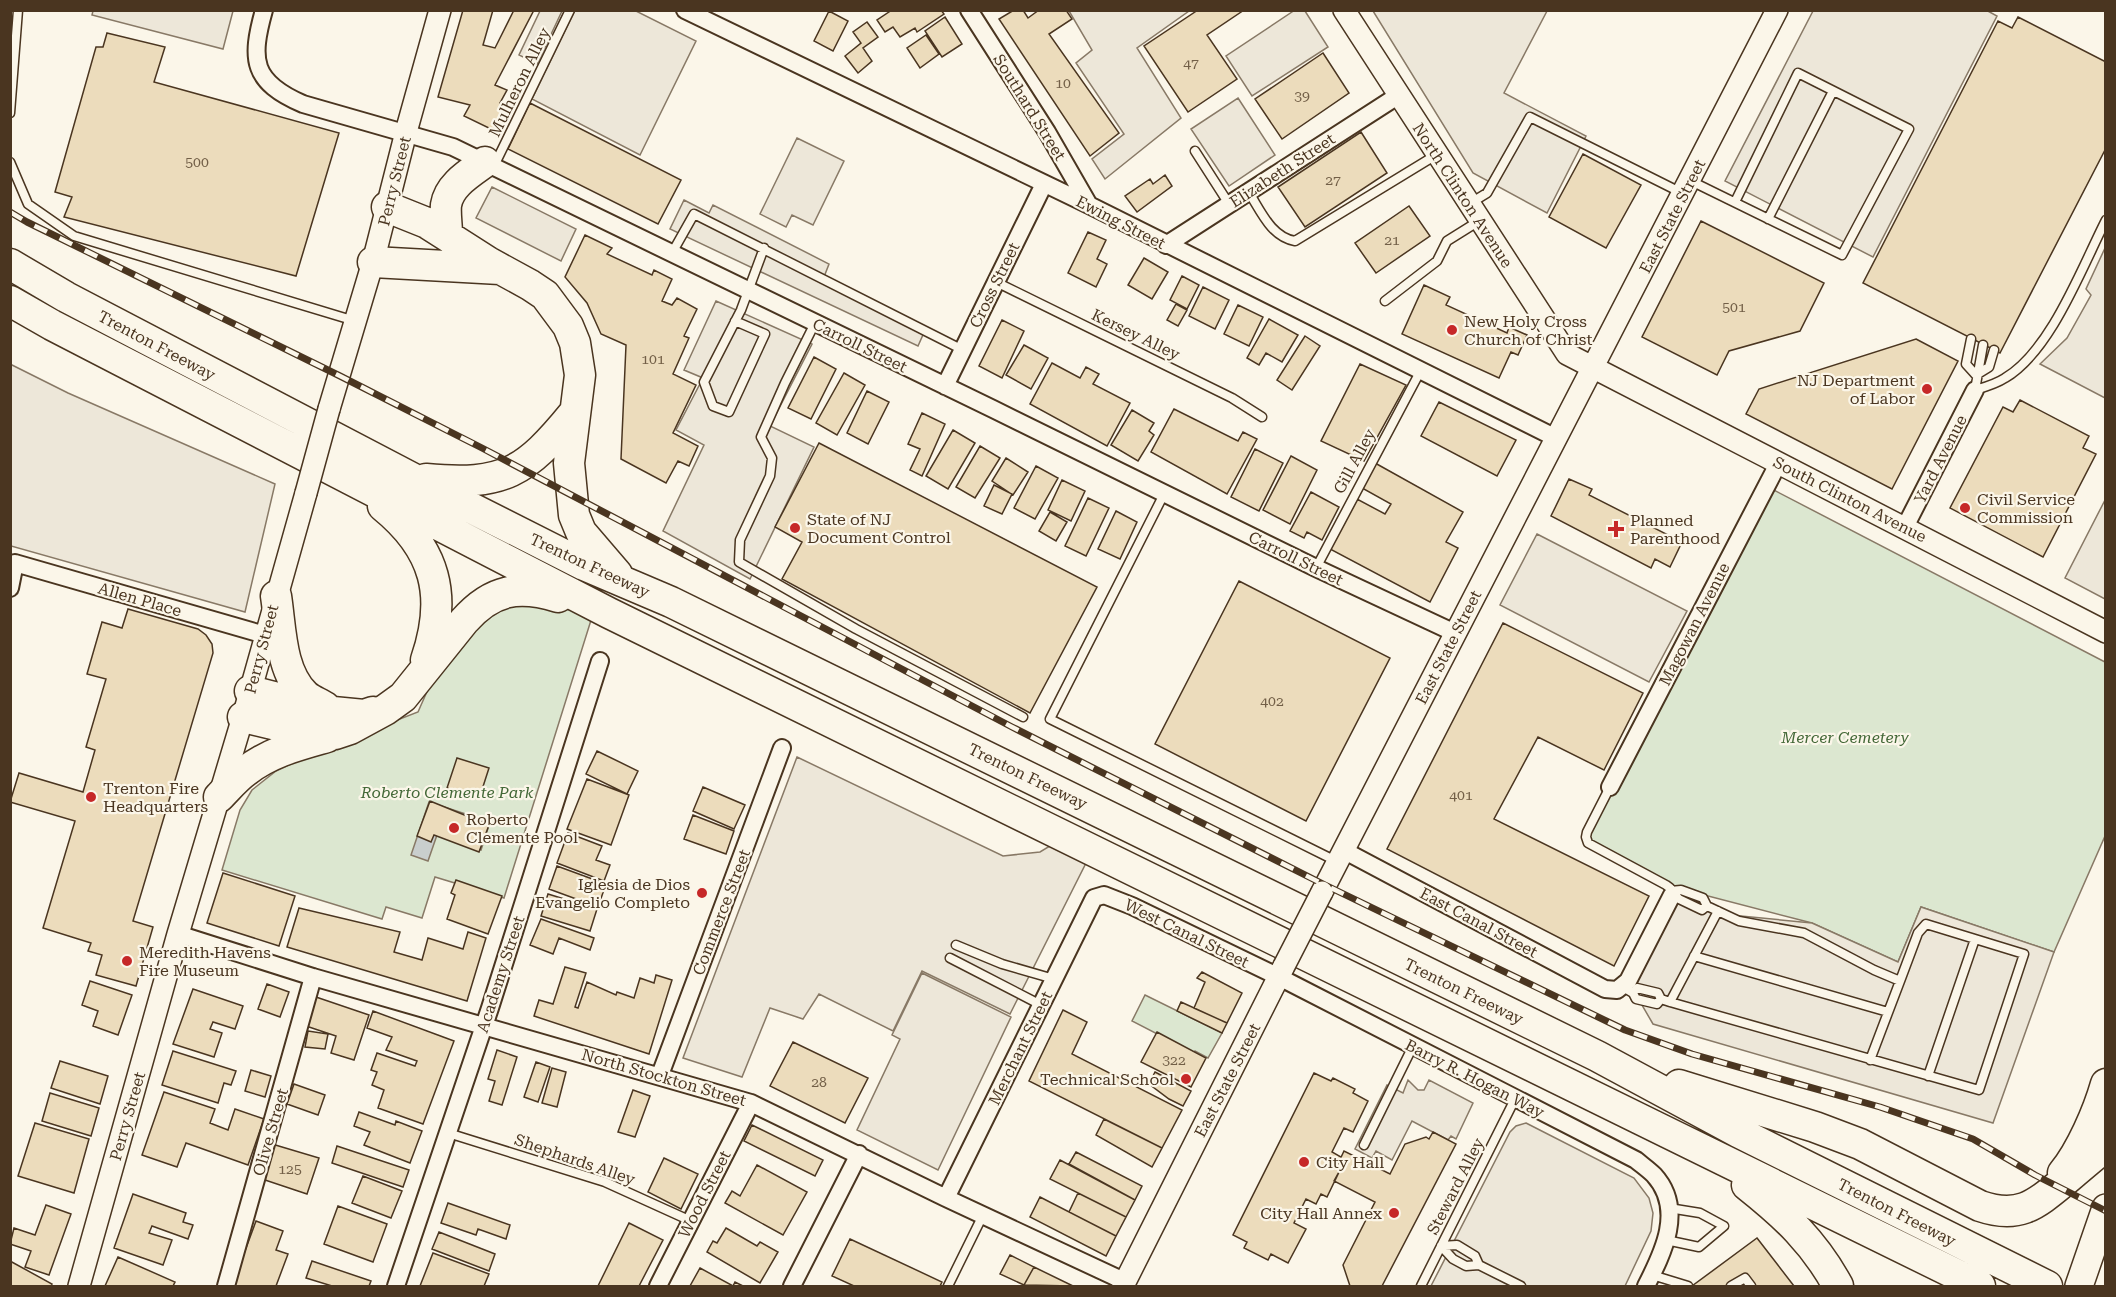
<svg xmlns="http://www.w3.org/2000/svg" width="2116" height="1297" font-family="'Roboto Serif',serif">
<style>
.green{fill:#dce7d0;stroke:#887966;stroke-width:1.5}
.parking{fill:#ede7d9;stroke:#887966;stroke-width:1.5}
.water{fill:#c9cecd;stroke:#887966;stroke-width:1.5}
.building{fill:#ecdcbc;stroke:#4a3520;stroke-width:1.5}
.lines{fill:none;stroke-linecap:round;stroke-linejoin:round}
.service-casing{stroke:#4a3520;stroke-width:11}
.minor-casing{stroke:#4a3520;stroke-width:20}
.tertiary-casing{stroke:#4a3520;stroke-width:24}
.primary-casing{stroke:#4a3520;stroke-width:30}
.motorway-casing{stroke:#4a3520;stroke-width:33}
.service{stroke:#fbf6e9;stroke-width:8}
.minor{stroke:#fbf6e9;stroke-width:16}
.tertiary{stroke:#fbf6e9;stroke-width:21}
.primary{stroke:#fbf6e9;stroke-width:27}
.motorway{stroke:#fbf6e9;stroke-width:30}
.rail-casing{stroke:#4a3520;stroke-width:7}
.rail{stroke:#fbf6e9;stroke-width:4.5;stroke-dasharray:14;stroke-linecap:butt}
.tertiary-bridge-casing{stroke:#4a3520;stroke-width:24;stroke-linecap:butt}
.tertiary-bridge{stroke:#fbf6e9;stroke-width:21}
.poi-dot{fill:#c62828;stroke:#fbf6e9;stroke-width:2}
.labels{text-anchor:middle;stroke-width:4.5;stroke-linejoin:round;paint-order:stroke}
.number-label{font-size:14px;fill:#725f47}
.street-label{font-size:16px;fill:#4a3520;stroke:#fbf6e9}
.poi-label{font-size:16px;fill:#4a3520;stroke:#fbf6e9;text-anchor:start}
.park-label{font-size:16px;font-style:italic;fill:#436837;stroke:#fbf6e9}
</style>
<rect width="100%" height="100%" fill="#fbf6e9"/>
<path class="green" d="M1766,486L2105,662V836L2054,952L1921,907L1898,962L1812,923L1666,885L1588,843L1587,832Z
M520,594L592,617L504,898L435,877L422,918L386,907L382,919L222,870L240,810L252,790L276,771L328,747L418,712L433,678L472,630Z
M1145,995L1222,1033L1208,1058L1195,1051L1194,1053L1132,1021Z"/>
<path class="parking" d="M575,10L636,11L696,41L640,155L532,99Z
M1295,10L1305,11L1328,47L1252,96L1226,56Z
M1986,10L1997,16L1873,257L1725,181L1813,11Z
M93,11V10L233,11L223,49L92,15Z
M540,11H562L537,64L519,55Z
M1069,11H1189L1137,48L1181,118L1105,179L1092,159L1124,134L1076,63L1092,50Z
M1373,11H1547L1504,93L1586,136L1547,213L1473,173Z
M1238,98L1275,155L1229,186L1191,129Z
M797,138L844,161L813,225L792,215L786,227L760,214Z
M492,187L576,229L561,261L476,218Z
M684,200L709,213L713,205L829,264L824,277L926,328L918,346L670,229Z
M2105,248V398L2040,364L2067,338L2091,295L2086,289Z
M716,301L812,344L770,426L814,447L750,579L663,531L704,445L676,430L703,378L684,370Z
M10,364L68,393L275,484L245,612L11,546Z
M2105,500V599L2065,578Z
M1537,534L1687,611L1649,682L1500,605Z
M797,757L1003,856L1040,852L1053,844L1087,861L1010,1014L922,971L893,1031L819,994L803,1019L770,1008L742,1077L683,1058Z
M1672,895L1720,914L1812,923L1898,962L1921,907L2054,952L1993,1123L1653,1024L1628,981Z
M922,973L1011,1017L938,1170L857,1130L900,1039L892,1035Z
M1408,1080L1418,1090H1424L1429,1080L1473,1103L1456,1139L1451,1136L1448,1140L1412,1121L1392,1160L1376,1151L1372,1158L1355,1149L1387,1085L1403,1093Z
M1526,1123L1634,1178L1649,1198L1653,1213L1651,1231L1625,1286H1431L1510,1132L1516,1126Z"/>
<path class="water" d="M429,802L490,822L481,850L437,835L428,861L411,855Z"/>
<path class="building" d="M463,10H493L483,45L495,48L514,10H534L495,85L507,90L500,103L506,106L493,130L464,116L470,105L438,97Z
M892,10H941L944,14L917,32L915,28L900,37L893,27L885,32L877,20Z
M1014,10H1023L1028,18L1039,10H1066L1072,19L1049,34L1119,133L1090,156L999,19Z
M1198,10H1244L1207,35L1237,79L1188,112L1144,46Z
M829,11L848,21L833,51L814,41Z
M945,17L962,44L942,57L925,31Z
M2018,17L2106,62V148L2000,353L1863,283L1998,21L2012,28Z
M867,22L878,37L863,48L872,61L858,73L845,56L861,43L853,32Z
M107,33L165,47L154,82L339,133L296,276L64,217L72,197L55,192L96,47H103Z
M926,35L939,54L920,68L907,48Z
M1323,53L1349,93L1282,139L1255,99Z
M530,103L681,180L658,224L508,149Z
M1361,132L1387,173L1305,227L1278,187Z
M1583,154L1641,185L1606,248L1549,217Z
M1165,175L1172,186L1137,212L1125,196L1150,179L1153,184Z
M1409,206L1430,236L1376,273L1355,243Z
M1701,221L1824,283L1800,331L1729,351L1717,375L1642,337Z
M1088,232L1106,240L1097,259L1107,264L1096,287L1068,273Z
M585,235L612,248L607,254L652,275L654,270L672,279L662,301L672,305L677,298L697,309L684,336L689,338L673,374L696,385L673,433L698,446L689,466L678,461L666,483L621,459L626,345L601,334L587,303L565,277Z
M1144,258L1168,272L1152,299L1128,285Z
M1182,276L1199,285L1187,309L1170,300Z
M1424,285L1450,297L1446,305L1507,333L1509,327L1527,335L1518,355L1511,352L1499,378L1402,334Z
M1203,287L1229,300L1215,329L1189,316Z
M1176,304L1187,310L1178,326L1167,320Z
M1238,305L1263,317L1249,346L1224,334Z
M1269,319L1298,335L1282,362L1266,353L1259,365L1247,358Z
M1002,320L1024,331L1002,378L979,366Z
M1305,336L1320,346L1292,390L1277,380Z
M1916,339L1958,361L1892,489L1746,414L1759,389Z
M1024,345L1048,358L1031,389L1006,375Z
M814,357L836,369L811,419L788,408Z
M1052,363L1080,378L1086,367L1099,374L1093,384L1130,403L1107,446L1030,404Z
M1360,364L1406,385L1364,461L1321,441Z
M844,373L865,385L837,435L816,423Z
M867,391L889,402L868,444L847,433Z
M2020,400L2089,436L2083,448L2096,454L2043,557L1950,508L2003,407L2013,412Z
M1439,402L1516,440L1497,476L1421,436Z
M1174,409L1238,441L1243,432L1257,439L1227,494L1151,452Z
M1132,410L1154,423L1149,431L1154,435L1138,461L1111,445Z
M922,413L945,424L922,476L910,470L920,449L908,444Z
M953,430L975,443L948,489L926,476Z
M819,443L1097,587L1030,713L782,579L802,542L775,527Z
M980,446L1000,458L975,498L956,487Z
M1255,449L1283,463L1259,511L1231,497Z
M1291,456L1317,470L1290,524L1263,510Z
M1006,458L1028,472L1013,495L992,481Z
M1375,463L1463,512L1446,542L1458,548L1430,602L1330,549L1357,499L1385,514L1391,504L1362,488Z
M1036,466L1058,478L1035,519L1014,508Z
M1569,479L1592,489L1589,495L1682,542L1670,567L1655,559L1651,568L1551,516Z
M1062,480L1085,491L1071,521L1048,510Z
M994,485L1012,494L1002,514L984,506Z
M1311,492L1339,507L1322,540L1307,532L1304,538L1290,531Z
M1088,498L1109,508L1086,556L1065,546Z
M1116,511L1137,522L1120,559L1098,549Z
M1050,512L1067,522L1056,541L1039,531Z
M1239,581L1390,658L1306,821L1155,744Z
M128,609L198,629L206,635L212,644L213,653L133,921L153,927L136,986L96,975L102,955L88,951L91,943L43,928L75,821L10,802L19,773L83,792L95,750L86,747L106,679L87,674L102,622L122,628Z
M1503,623L1643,693L1604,770L1538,737L1494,819L1649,896L1614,966L1387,849Z
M597,751L638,771L627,794L586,774Z
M457,758L489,768L479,799L447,788Z
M587,779L629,795L611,845L567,829Z
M703,787L745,805L734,829L693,811Z
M430,801L489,825L479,852L434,835L431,842L417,836Z
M693,815L734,831L726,854L684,839Z
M568,833L602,846L596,860L610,865L604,881L557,863Z
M557,866L606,884L598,907L549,889Z
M223,873L295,896L279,946L207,923Z
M456,880L502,896L488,934L447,919L455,895L451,893Z
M548,894L597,909L590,931L541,916Z
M299,908L400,932L394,952L422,960L428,938L463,949L468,932L486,938L467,1001L287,947Z
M541,919L594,938L590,950L559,938L553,954L530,945Z
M565,967L586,973L575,1007L578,1008L587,982L616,995L617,992L634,998L640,978L654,983L656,975L672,980L649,1054L534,1016L539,1000L553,1004Z
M1202,972L1242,993L1227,1023L1194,1008L1205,982L1197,978Z
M90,981L132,995L118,1035L93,1026L98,1011L82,1005Z
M267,984L289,992L280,1017L258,1009Z
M193,989L243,1006L235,1029L213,1022L210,1029L222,1033L214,1057L173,1044Z
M316,997L369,1015L354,1060L331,1053L336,1036L306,1026Z
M1181,1002L1227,1023L1222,1033L1177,1011Z
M1063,1010L1087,1022L1072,1054L1182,1110L1162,1148L1029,1081Z
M373,1011L454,1041L423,1124L378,1108L384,1090L372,1085L377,1072L371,1070L377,1053L415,1066L417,1061L386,1050L392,1037L367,1028Z
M308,1031L328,1034L325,1049L305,1047Z
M1157,1032L1206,1058L1191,1087L1141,1062Z
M793,1042L868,1078L845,1123L770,1086Z
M497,1050L517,1057L502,1105L489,1101L495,1081L488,1079Z
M173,1051L236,1071L231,1085L224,1083L218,1103L162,1085Z
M60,1061L108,1076L100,1104L51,1088Z
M536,1062L550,1067L538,1102L524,1097Z
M552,1068L566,1072L557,1107L542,1103Z
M251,1070L271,1076L265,1097L245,1091Z
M1155,1072L1191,1091L1183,1106L1169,1099L1149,1084Z
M1314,1073L1331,1081L1333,1078L1355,1089L1353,1093L1368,1101L1353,1132L1344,1128L1332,1152L1341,1157L1336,1168L1340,1170L1327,1197L1321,1194L1316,1204L1306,1199L1294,1223L1306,1229L1288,1263L1271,1254L1268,1260L1244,1248L1247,1242L1233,1235Z
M294,1084L325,1095L318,1115L287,1104Z
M633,1090L650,1096L635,1137L618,1132Z
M164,1092L215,1109L210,1123L228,1130L235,1109L264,1119L248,1165L186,1143L177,1167L142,1155Z
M50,1093L99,1108L91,1136L42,1121Z
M359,1112L395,1125L396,1121L422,1131L410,1163L364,1145L370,1132L354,1126Z
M1104,1119L1162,1148L1152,1167L1096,1135Z
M35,1123L89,1139L74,1193L18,1176Z
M752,1125L823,1160L815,1176L744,1141Z
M1433,1132L1456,1144L1382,1286H1350L1343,1265L1375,1202L1334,1181L1340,1170L1336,1168L1344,1151L1390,1174L1405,1144L1426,1137L1429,1139Z
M272,1144L319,1158L307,1194L262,1179Z
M337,1146L409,1170L403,1187L332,1163Z
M1076,1152L1142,1186L1135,1200L1069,1164Z
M664,1158L698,1174L681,1209L648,1192Z
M1060,1160L1135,1200L1126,1217L1050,1179Z
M757,1165L807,1192L783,1235L725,1203L732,1191L740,1196Z
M363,1176L402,1191L391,1218L352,1203Z
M1078,1193L1126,1217L1116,1236L1069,1212Z
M133,1194L186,1213L183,1222L193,1225L188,1239L152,1226L149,1233L172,1240L163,1265L114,1248Z
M1040,1197L1116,1236L1106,1256L1030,1217Z
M448,1203L510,1225L506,1239L478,1229L476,1235L441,1223Z
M46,1205L71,1214L49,1275L25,1267L31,1251L10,1244L14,1228L35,1235Z
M338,1206L387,1224L373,1262L324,1244Z
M256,1221L283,1231L276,1250L288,1254L276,1286H232Z
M629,1223L663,1240L639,1286H598Z
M726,1228L757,1246L760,1242L778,1252L760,1283L707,1252L713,1241L717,1243Z
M439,1232L495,1254L489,1271L432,1249Z
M1757,1238L1794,1286H1692Z
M850,1239L942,1282L940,1286H854L832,1276Z
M433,1253L489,1274L484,1286H420Z
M1010,1255L1034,1267L1024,1285L1000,1274Z
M118,1257L175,1282L173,1286H105Z
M10,1261L52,1284L51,1286H10Z
M312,1261L371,1281L369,1286H332L306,1278Z
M1034,1267L1073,1286L1024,1285Z
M700,1268L733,1286L735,1282L743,1286H690Z"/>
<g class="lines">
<defs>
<path id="service" d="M10,113L18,10
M1195,151L1229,204
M10,162L28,204L74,236L355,321
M494,166L570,10
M1691,181L1842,255L1909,129L1798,73L1735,202
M1248,191C1261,211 1271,237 1295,241L1436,155
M1469,204L1487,193L1530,117L1682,193
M1768,219L1833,91
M672,253L694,214L963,350
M996,282L1232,398L1262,417
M1385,301L1437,261L1447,241L1479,221
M735,321L765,334L729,412L713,406L704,382L741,310L764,248
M815,323L785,383L761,437L772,458L770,476L740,540L739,562L856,629L1023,717
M1971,339L1966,364L1976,375
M1983,345L1975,390C1985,387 1996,384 2005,378C2051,351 2082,267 2106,220
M1976,375L1989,367L1994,350
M1164,494L1050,719L1336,861
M1316,568L1421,370
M1610,787L1587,832L1586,837L1588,843L1666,885L1670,888L1671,894
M1673,893L1679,899L1702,910L1707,906
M956,945L1002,964L1054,979
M1694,956L1888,1012
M950,958L1041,1005
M1628,990L1633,993L1636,999L1657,1004L1661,999
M1633,993L1637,988L1658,993L1661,999L1670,1002L1979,1090L2024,954L1926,924L1918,933L1900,981L1874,970L1804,933L1739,921L1707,906L1703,898L1681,890L1670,891
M1670,1002L1718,911
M1870,1060L1900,981
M1928,1076L1975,939
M448,1133L605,1182L691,1221
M1364,1145L1413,1046
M1666,1240L1699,1247L1724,1226L1700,1213L1669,1208
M1441,1246L1453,1259L1466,1266L1479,1265L1521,1286
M1441,1246L1457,1245L1475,1256L1479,1265
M1652,1275L1688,1286
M948,1286L983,1215
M1421,1286L1515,1099
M1731,1286L1745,1278L1751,1286"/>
<path id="minor" d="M264,10C250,60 252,82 303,104L453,147L993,409L1316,568L1455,633
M685,10L1089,205L1556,438
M969,10L1047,132L1089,205
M1166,245L1399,95
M945,386L1044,184
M1905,527L1975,390
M10,588L15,563L265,635
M1610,787L1779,462
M1343,850L1605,989L1617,990L1628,981L1672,895
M178,934L313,977L751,1103L946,1198L1126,1282
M660,1075L782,748
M946,1198L1094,898L1104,895L1132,906L1279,977L1636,1160C1642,1165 1649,1170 1654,1175C1685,1209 1663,1253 1646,1286
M226,1286L313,977
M396,1286L490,1008L600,661
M658,1286L751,1103
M792,1286L859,1154"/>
<path id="tertiary" d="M1344,10L1567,354L2106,632
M329,409L373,262L406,132L440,10
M1322,892L1777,10
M79,1286L178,934L243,717L306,493
M1123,1286L1284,966"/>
<path id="primary" d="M2079,1286L2106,1208"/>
<path id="motorway" d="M387,207L427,223L488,262L530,285L545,295L568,326L575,343L580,375L569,463L574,515L581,532L617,574
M447,234C447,225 445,214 446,205C449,185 470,173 485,162
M373,262L500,269
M10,264L66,297L412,478L584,565L671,602L1597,1056L1738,1132L2047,1286
M10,301L52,325L609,613L1980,1286
M426,479C504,486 525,473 574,413
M383,506C436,549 448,596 426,660
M276,596C281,628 280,671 305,695C310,700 319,703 325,707
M250,691L333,712L364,715L373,712
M243,717L293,729L319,733L335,734L350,729L385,710L403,697L464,621C492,589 519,585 558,597
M219,797C228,788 236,778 246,771C270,752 299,745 327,737
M1679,1085L1815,1127L1860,1144L1980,1206C2018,1219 2034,1206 2063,1182C2077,1170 2091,1158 2106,1146
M2063,1173C2081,1151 2098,1112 2106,1084
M1747,1185C1786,1216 1814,1242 1838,1286"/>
</defs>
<use href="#service" class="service-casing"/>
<use href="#minor" class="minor-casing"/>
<use href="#tertiary" class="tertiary-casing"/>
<use href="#primary" class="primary-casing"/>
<use href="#motorway" class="motorway-casing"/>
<use href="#service" class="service"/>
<use href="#minor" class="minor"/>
<use href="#tertiary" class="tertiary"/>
<use href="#primary" class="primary"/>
<use href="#motorway" class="motorway"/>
<defs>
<path id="rail" d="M10,212L27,222L340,376L482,448L1012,727L1325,885L1625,1030L1692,1054L1880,1107L1973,1139L2035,1175L2106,1211"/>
</defs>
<use href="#rail" class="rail-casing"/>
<use href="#rail" class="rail"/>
<defs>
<path id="tertiary-bridge" d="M306,493L329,409
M1284,966L1322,892"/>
</defs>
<use href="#tertiary-bridge" class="tertiary-bridge-casing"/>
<use href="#tertiary-bridge" class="tertiary-bridge"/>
</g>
<g class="poi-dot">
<circle cx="1452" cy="330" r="6"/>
<circle cx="1927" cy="389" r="6"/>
<circle cx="1965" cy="508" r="6"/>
<circle cx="795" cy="528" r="6"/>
<path d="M1613 520h6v6h6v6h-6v6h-6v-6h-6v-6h6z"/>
<circle cx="91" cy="797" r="6"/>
<circle cx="454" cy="828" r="6"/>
<circle cx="702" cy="893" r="6"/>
<circle cx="127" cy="961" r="6"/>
<circle cx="1186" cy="1079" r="6"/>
<circle cx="1304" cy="1162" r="6"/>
<circle cx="1394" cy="1213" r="6"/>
</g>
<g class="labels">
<g class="number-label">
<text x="1191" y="68">47</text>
<text x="1063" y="88">10</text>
<text x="1302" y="101">39</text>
<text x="197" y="167">500</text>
<text x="1333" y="185">27</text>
<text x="1392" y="245">21</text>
<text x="1734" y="312">501</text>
<text x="653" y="364">101</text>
<text x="1272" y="706">402</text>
<text x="1461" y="800">401</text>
<text x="1174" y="1065">322</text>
<text x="819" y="1087">28</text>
<text x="290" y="1174">125</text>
</g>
<g class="street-label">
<text transform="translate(519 82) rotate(-64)" y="6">Mulheron Alley</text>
<text transform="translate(1030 107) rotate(58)" y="6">Southard Street</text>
<text transform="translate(1282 170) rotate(-33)" y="6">Elizabeth Street</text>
<text transform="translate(394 181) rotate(-76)" y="6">Perry Street</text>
<text transform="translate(1463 195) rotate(57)" y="6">North Clinton Avenue</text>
<text transform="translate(1672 216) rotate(-63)" y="6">East State Street</text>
<text transform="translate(1121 222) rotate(27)" y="6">Ewing Street</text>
<text transform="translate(994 285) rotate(-64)" y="6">Cross Street</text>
<text transform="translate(1136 334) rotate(26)" y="6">Kersey Alley</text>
<text transform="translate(157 345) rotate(28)" y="6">Trenton Freeway</text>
<text transform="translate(860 345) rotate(26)" y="6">Carroll Street</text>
<text transform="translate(1940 459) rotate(-63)" y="6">Yard Avenue</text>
<text transform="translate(1354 461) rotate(-62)" y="6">Gill Alley</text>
<text transform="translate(1850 499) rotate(27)" y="6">South Clinton Avenue</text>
<text transform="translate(1296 558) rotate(26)" y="6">Carroll Street</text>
<text transform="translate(590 565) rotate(25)" y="6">Trenton Freeway</text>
<text transform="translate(140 599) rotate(16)" y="6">Allen Place</text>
<text transform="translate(1694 624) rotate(-63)" y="6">Magowan Avenue</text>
<text transform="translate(1448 647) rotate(-63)" y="6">East State Street</text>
<text transform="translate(261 649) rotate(-75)" y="6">Perry Street</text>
<text transform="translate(1028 776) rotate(26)" y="6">Trenton Freeway</text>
<text transform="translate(721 912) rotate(-69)" y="6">Commerce Street</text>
<text transform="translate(1479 922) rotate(28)" y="6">East Canal Street</text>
<text transform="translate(1187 933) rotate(26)" y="6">West Canal Street</text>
<text transform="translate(500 974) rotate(-72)" y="6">Academy Street</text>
<text transform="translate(1464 991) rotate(26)" y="6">Trenton Freeway</text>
<text transform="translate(1020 1048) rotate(-64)" y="6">Merchant Street</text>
<text transform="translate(664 1077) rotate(16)" y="6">North Stockton Street</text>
<text transform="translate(1475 1078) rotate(27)" y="6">Barry R. Hogan Way</text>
<text transform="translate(1227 1080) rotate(-63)" y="6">East State Street</text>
<text transform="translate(127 1116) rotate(-74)" y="6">Perry Street</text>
<text transform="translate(270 1132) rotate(-74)" y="6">Olive Street</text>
<text transform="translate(575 1159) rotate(19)" y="6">Shephards Alley</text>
<text transform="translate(1455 1186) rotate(-63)" y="6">Steward Alley</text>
<text transform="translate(704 1194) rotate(-63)" y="6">Wood Street</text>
<text transform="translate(1897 1212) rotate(27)" y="6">Trenton Freeway</text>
</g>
<g class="poi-label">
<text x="1464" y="327">New Holy Cross<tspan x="1464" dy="18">Church of Christ</tspan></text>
<text x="1915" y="386" text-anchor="end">NJ Department<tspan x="1915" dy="18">of Labor</tspan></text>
<text x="1977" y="505">Civil Service<tspan x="1977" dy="18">Commission</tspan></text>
<text x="807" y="525">State of NJ<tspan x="807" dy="18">Document Control</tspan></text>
<text x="1630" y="526">Planned<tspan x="1630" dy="18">Parenthood</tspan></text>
<text x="103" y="794">Trenton Fire<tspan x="103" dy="18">Headquarters</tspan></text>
<text x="466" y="825">Roberto<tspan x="466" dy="18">Clemente Pool</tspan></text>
<text x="690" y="890" text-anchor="end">Iglesia de Dios<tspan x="690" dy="18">Evangelio Completo</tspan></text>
<text x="139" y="958">Meredith Havens<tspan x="139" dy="18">Fire Museum</tspan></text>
<text x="1174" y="1085" text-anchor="end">Technical School</text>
<text x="1316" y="1168">City Hall</text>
<text x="1382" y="1219" text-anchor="end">City Hall Annex</text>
</g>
<g class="park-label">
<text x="1845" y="743">Mercer Cemetery</text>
<text x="447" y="798">Roberto Clemente Park</text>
</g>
</g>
<rect width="2116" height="1297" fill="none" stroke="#4a3520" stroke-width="24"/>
</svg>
